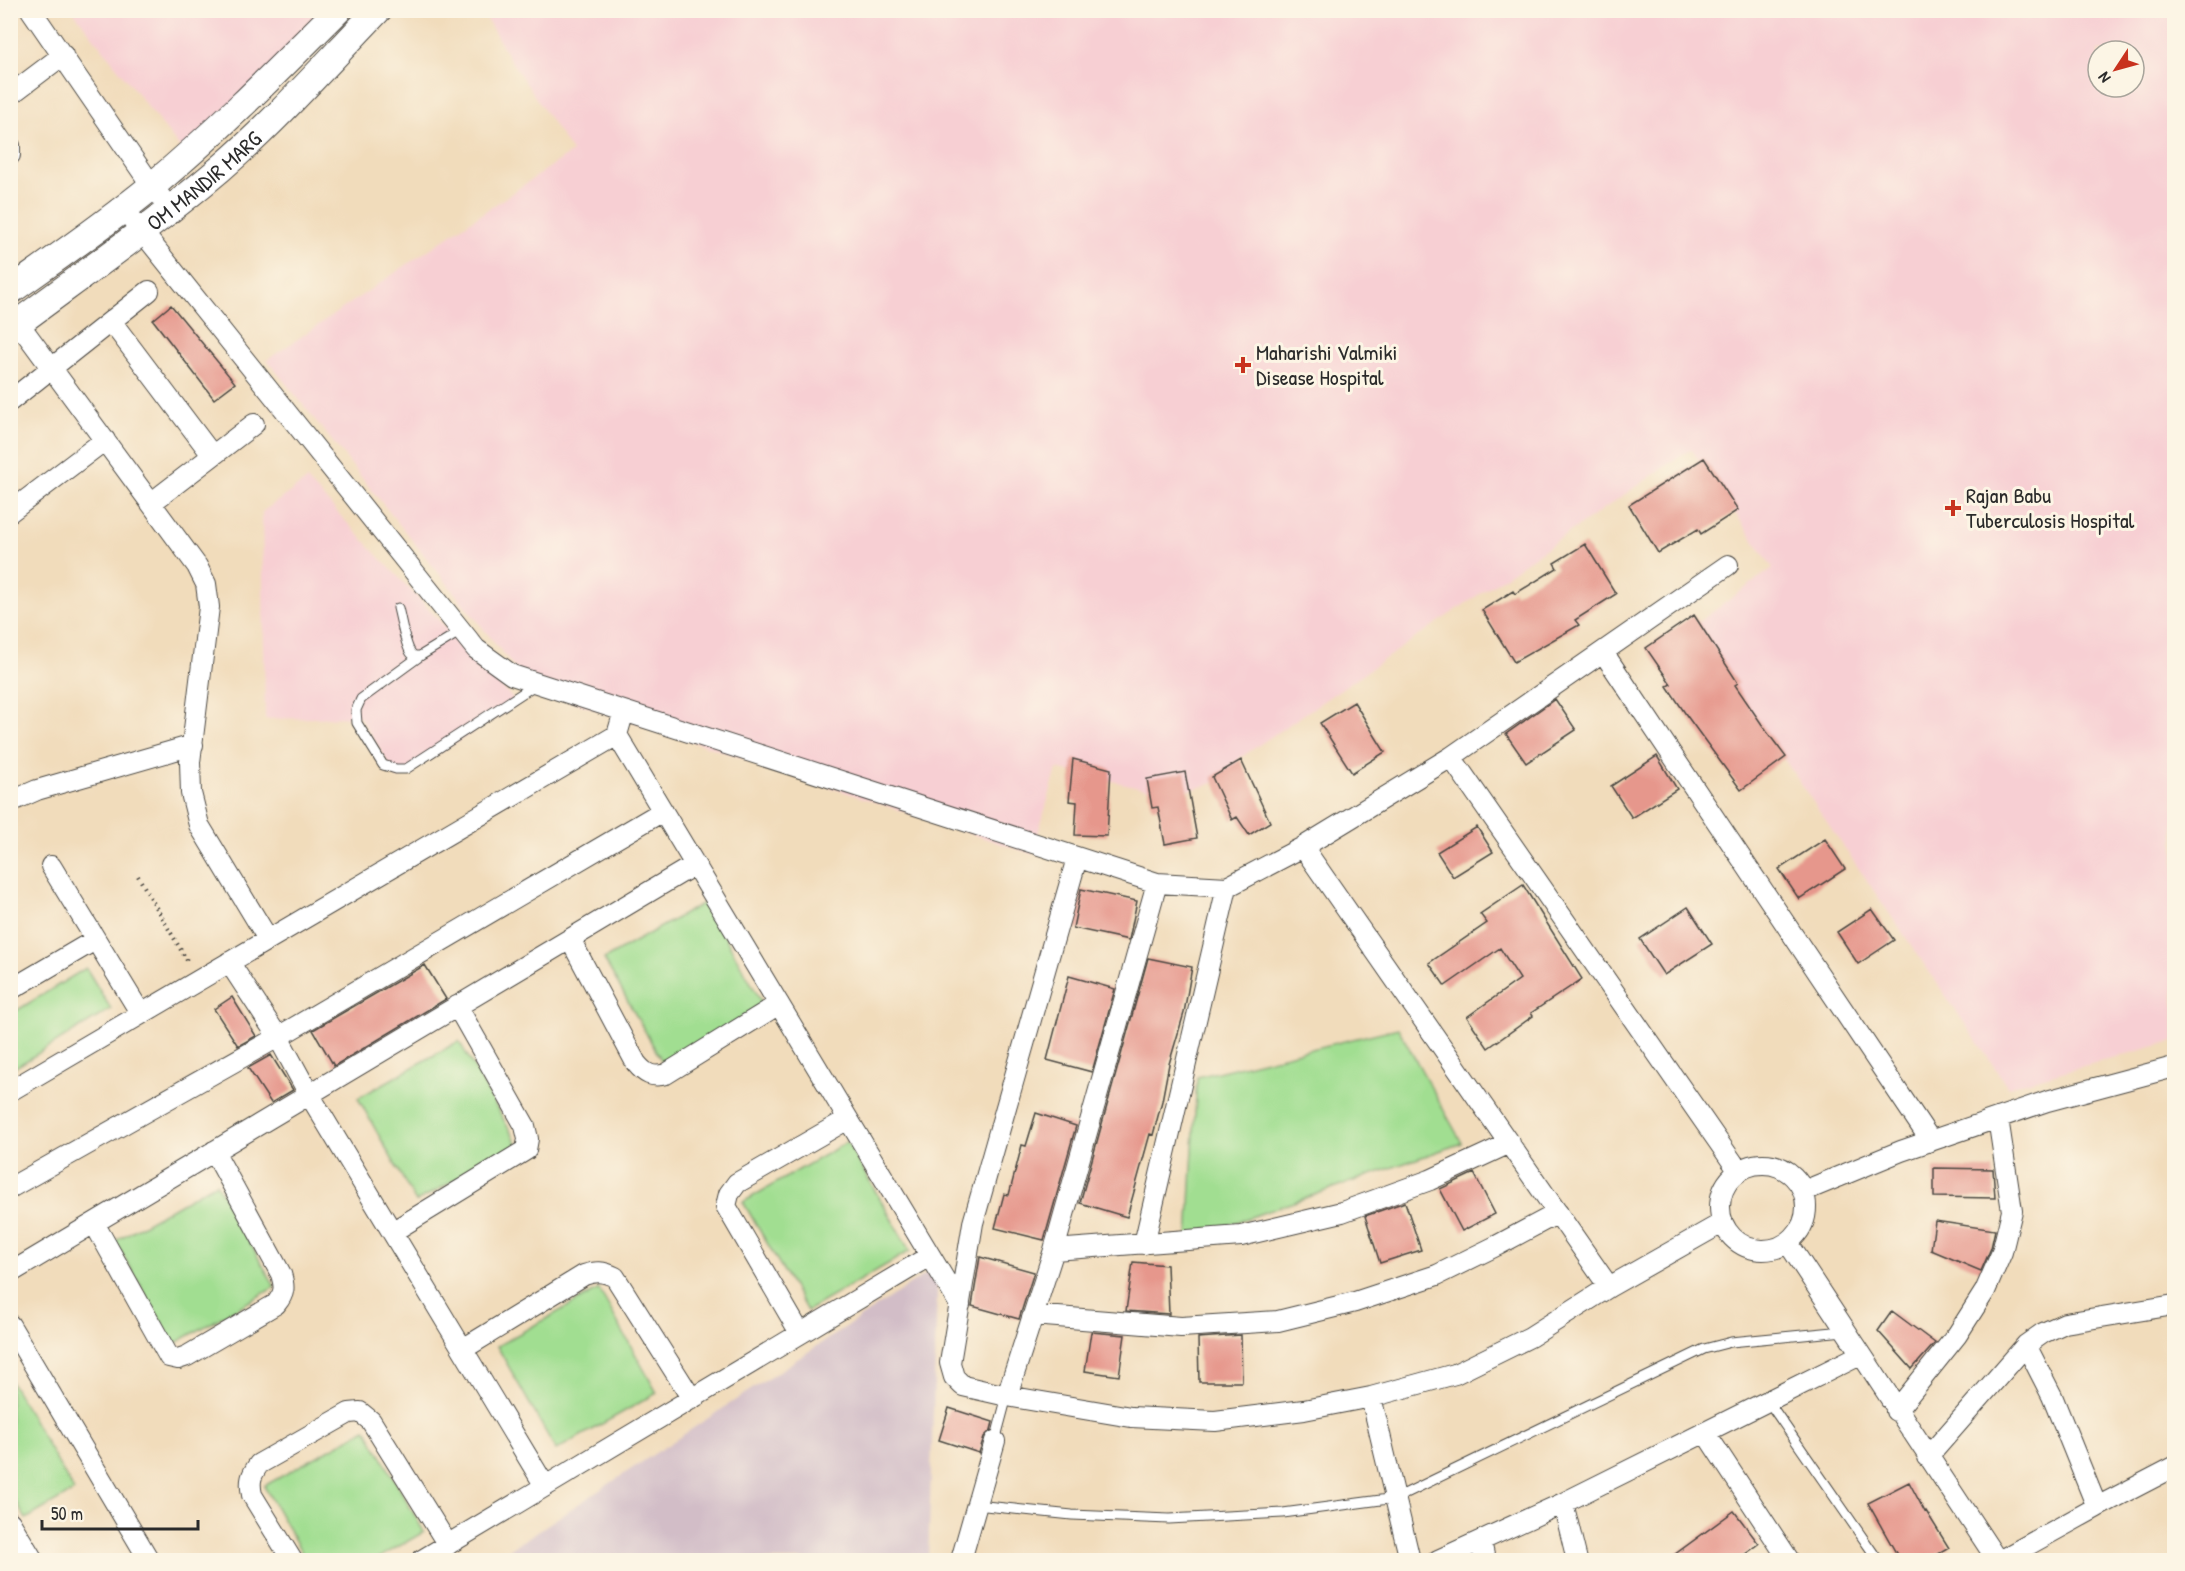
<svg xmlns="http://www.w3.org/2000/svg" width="2185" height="1571" font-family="'Patrick Hand',sans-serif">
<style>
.built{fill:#f7cfd3;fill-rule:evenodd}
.industrial{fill:#d2bdc7}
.green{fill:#a1de91;stroke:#66845e;stroke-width:1.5}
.building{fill:#e6978c}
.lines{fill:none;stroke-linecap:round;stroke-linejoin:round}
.service-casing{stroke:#494641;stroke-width:11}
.minor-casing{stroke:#494641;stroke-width:22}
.secondary-casing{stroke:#494641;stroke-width:29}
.path{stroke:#494641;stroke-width:4;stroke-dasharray:1.5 4.5;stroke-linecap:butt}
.service{stroke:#fff;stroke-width:9}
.minor{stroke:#fff;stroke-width:20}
.secondary{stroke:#fff;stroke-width:27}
.poi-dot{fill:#c8321e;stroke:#fcf5e5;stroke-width:2}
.labels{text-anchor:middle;stroke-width:6;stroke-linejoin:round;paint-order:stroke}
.street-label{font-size:22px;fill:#2b2b2b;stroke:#fcf5e5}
.poi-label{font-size:22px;fill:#2b2b2b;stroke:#fcf5e5;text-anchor:start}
</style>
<rect width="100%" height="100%" fill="#fcf5e5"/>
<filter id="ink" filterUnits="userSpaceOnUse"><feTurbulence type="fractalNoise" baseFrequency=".0167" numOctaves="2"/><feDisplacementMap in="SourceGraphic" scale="12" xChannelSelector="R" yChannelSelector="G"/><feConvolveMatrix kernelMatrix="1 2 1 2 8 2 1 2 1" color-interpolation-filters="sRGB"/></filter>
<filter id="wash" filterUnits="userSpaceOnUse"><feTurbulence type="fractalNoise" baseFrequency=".008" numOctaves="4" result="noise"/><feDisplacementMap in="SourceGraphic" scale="24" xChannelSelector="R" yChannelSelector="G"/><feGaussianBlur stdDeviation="1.35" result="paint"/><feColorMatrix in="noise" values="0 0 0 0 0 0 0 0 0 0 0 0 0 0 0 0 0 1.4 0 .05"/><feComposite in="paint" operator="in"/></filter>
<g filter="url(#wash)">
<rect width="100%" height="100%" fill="#f1dcbb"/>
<path class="built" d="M73,11H338L190,161Z
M482,11H2174V1041L2008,1087L1693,626L1773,568L1691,449L1243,756L1211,784L1190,790L1162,792L1057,769L1032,854L531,688L267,360L572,152L511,61ZM2098,51H2134V87H2098Z
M307,480L518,704L398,779L360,717L265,719L262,512Z"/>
<path class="industrial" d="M938,1266L928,1560H494Z"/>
<path class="green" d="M705,902L764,1006L663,1063L604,959Z
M86,968L111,1009L11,1070V1014Z
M1398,1028L1462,1143L1188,1239L1197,1077Z
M459,1041L518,1145L416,1202L358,1098Z
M847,1142L910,1251L807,1311L743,1202Z
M216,1183L275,1287L174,1344L115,1241Z
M599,1289L657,1393L556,1450L497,1346Z
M10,1380L74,1491L26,1519L11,1493Z
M366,1429L424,1532L375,1560H306L264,1486Z"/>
<g id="blocks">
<path class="building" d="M171,305L235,383L214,399L153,320Z
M1704,458L1738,510L1701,534L1698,529L1658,553L1629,505Z
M1585,544L1616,594L1575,620L1579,625L1514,662L1482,610L1513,591L1515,594L1557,568L1554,563Z
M1694,615L1738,683L1735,685L1767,732L1786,757L1741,790L1687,716L1667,686L1671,684L1646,648Z
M1555,699L1576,730L1526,763L1506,734Z
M1354,702L1385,752L1352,773L1320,723Z
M1657,756L1677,789L1632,818L1611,786Z
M1073,759L1111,769L1107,836L1075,835L1077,802L1069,801Z
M1241,760L1270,822L1249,835L1237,817L1232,820L1212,777Z
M1185,772L1197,838L1165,844L1158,807L1152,808L1147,779Z
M1477,827L1493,852L1453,877L1437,852Z
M1825,839L1845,869L1799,899L1779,869Z
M1523,885L1582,979L1531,1013L1533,1016L1488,1048L1467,1017L1520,979L1500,948L1445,986L1429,963L1487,923L1480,914Z
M1081,889L1137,901L1129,940L1073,928Z
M1688,907L1712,944L1664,975L1640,939Z
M1872,909L1894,940L1858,964L1837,932Z
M1148,958L1192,967L1184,1013L1169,1064L1162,1101L1153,1135L1150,1134L1127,1217L1080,1203Z
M425,965L446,999L334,1066L313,1030Z
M1069,976L1115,989L1092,1072L1047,1060Z
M232,997L256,1036L238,1046L214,1009Z
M271,1055L293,1090L271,1103L248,1068Z
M1036,1113L1076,1126L1044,1240L995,1228L1004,1194L1009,1195L1022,1145L1026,1146Z
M1934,1168L1993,1169L1995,1198L1934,1197Z
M1474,1173L1495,1214L1462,1231L1440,1189Z
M1405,1202L1421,1250L1380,1263L1365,1216Z
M1935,1221L1995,1230L1991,1248L1981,1271L1931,1250Z
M980,1257L1034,1272L1019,1319L972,1306Z
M1133,1262L1167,1265L1169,1314L1126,1311Z
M1892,1311L1935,1343L1912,1369L1878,1331Z
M1091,1332L1125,1335L1119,1376L1085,1371Z
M1241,1335L1242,1382H1199L1198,1338Z
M949,1408L993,1422L991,1430L984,1437L979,1453L939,1440Z
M1909,1482L1925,1512L1926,1511L1949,1548L1928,1560H1900L1868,1503Z
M1734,1511L1759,1544L1737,1560H1667Z"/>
</g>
</g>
<g filter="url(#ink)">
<use href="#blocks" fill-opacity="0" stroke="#494641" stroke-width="1.5"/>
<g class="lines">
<defs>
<path id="service" d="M398,608C401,619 405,645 411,653C414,657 416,656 420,656L461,631
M420,656L361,699L356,710L357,723L383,765L396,769H406L535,685
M1768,1401L1878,1560
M995,1441L1007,1396
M976,1505L1072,1515L1169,1519L1283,1513L1396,1498L1704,1349L1731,1342L1844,1331"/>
<path id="minor" d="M31,10L152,186L171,210
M10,95L63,55
M10,146V155
M124,209L476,649L512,675L1157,883L1227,887L1303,847L1451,757L1728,565
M11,313L197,566L206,584L209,607L190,762L191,793L199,825L268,939
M111,321L212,455
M10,401L149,291
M151,503L254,424
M10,512L105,440
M1603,652L1931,1141
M617,735L960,1305
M1451,757L1738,1170
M10,802L37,790L193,745
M1303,847L1609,1287
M1077,858L973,1223L950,1363L954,1377L963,1386L1007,1396L1131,1417L1215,1421L1304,1410L1371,1397L1455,1374L1530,1337L1609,1287L1722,1223
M51,866L141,1014
M1157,883L1054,1250L1241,1236L1342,1212L1430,1180L1510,1143
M570,939L636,1063C645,1074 652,1078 666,1074L779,1004
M229,962L278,1037L309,1094L545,1486
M10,990L95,940
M10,1091L617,735L624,711
M1720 1207a43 43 0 1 1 86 0a43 43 0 1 1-86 0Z
M10,1188L278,1037L663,811
M1804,1191L1901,1151L2047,1101L2174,1067
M94,1223L169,1357L178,1359L187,1356L276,1304C285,1293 285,1287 281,1274L214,1151
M392,1232L526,1150L528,1139L525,1126L457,1006
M1788,1243L1997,1560
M1144,1244L1227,887
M10,1273L694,865
M1033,1315L1181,1327L1278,1321L1355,1302L1437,1275L1498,1245L1558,1213
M10,1325L149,1560
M800,1333L726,1206L729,1194L737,1183L848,1119
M2026,1345L2052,1396L2097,1507
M463,1349L584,1275C596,1271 603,1271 615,1277L692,1399
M1007,1396L1054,1250
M1371,1397L1410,1560
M1896,1411L1957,1335L1985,1291L2002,1252L2012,1211L1998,1118
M1705,1432L1789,1560
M1928,1457L2026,1345L2043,1333L2065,1323L2174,1305
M1563,1503L1577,1560
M10,1522L33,1560
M1481,1541L1485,1560
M292,1560L252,1495C249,1481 251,1475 259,1464L349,1413L360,1412L371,1421L448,1545
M422,1560L930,1256
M961,1560L995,1441
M1438,1560L1563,1503L1860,1355
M2001,1560L2097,1507L2174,1467"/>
<g id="secondary">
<path d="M10,291C58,257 106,224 151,187C217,132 277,71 338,10"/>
<path id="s1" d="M10,329C81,276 153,226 220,169C277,120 326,64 378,10"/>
</g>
</defs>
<use href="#service" class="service-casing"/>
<use href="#minor" class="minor-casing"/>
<use href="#secondary" class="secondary-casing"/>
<path class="path" d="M138,876L189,964"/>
<use href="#service" class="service"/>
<use href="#minor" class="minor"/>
<use href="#secondary" class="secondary"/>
</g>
</g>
<g class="poi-dot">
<path d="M1240 356h6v6h6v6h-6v6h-6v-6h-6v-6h6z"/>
<path d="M1950 499h6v6h6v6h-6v6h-6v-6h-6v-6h6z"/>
</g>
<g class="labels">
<g class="street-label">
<text dy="8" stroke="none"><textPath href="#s1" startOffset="244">OM MANDIR MARG</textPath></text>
</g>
<g class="poi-label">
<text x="1256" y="360">Maharishi Valmiki<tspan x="1256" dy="25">Disease Hospital</tspan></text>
<text x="1966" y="503">Rajan Babu<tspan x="1966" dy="25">Tuberculosis Hospital</tspan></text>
</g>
</g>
<rect width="2185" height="1571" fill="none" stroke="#fcf5e5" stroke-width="36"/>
<g transform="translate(2116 69) rotate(234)"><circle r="28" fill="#fcf5e5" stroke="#a8a49b" stroke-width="1.5"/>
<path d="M0-4.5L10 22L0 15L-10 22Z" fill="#c8321e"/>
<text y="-9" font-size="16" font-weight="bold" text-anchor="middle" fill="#2b2b2b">N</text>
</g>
<path d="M42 1520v9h156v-9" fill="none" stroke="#2b2b2b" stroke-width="3"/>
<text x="51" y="1520" font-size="18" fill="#2b2b2b" stroke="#fcf5e5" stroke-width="4.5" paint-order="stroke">50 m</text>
</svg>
